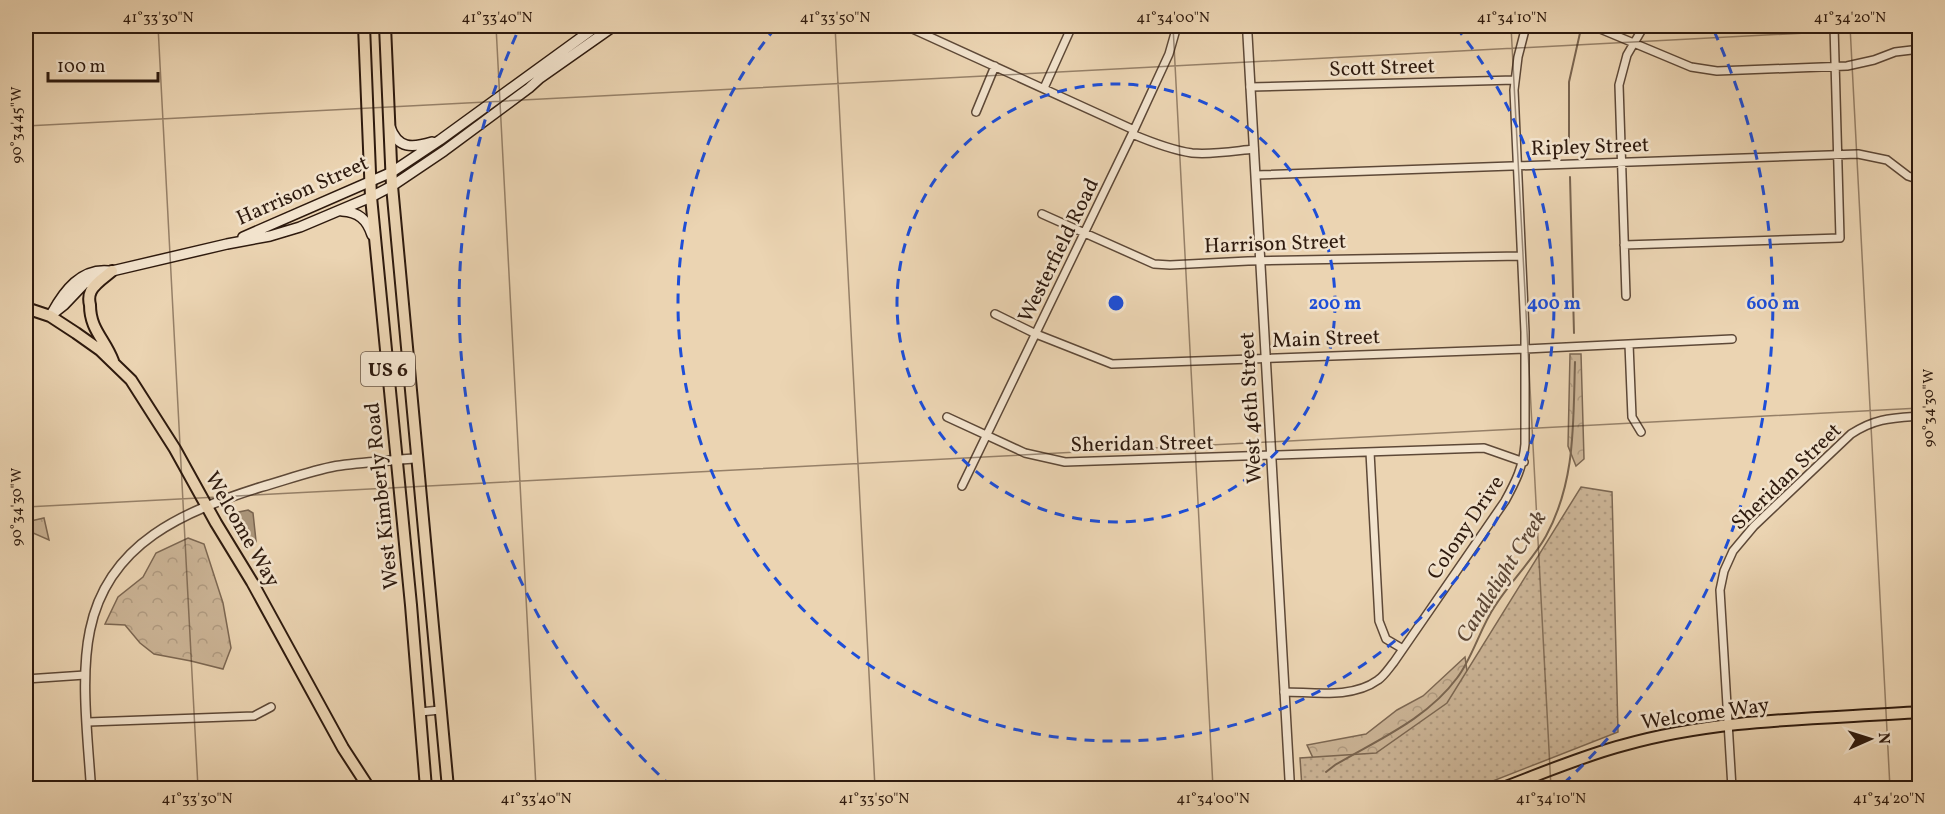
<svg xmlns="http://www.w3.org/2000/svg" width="1945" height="814" font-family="Vollkorn,serif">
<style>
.forest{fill:url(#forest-crowns);stroke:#7c6752;stroke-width:1.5}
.park{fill:url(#park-dots);stroke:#7c6752;stroke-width:1.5}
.water{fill:#ab957a;stroke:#79644f;stroke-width:1.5}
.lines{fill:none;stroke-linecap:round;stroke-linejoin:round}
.stream{stroke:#79644f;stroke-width:2}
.minor-casing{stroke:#5d4837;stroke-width:10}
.tertiary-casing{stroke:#5d4837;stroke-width:11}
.secondary-casing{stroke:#2e1a0e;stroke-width:12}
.primary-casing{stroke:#2e1a0e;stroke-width:14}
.trunk-casing{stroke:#2e1a0e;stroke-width:14}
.minor{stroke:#f2e3cd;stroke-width:7}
.tertiary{stroke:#f2e3cd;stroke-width:8}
.secondary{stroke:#f2e3cd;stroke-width:9}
.primary{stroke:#ebd4b2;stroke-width:10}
.trunk{stroke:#ebd4b2;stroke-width:10}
.ticks{fill:none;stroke:#2e1a0e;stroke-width:1.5;stroke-opacity:0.45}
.ring{fill:none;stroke:#1d4ed8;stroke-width:3;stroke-dasharray:10 8}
.labels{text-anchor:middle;stroke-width:5;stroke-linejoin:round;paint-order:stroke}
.shield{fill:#f2e3cd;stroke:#695647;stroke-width:1.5}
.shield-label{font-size:20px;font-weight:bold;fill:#2e1a0e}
.street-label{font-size:21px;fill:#2e1a0e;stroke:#f2e3cd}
.water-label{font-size:22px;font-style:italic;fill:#5a4534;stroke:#f2e3cd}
.centre{fill:#1d4ed8;stroke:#f2e3cd;stroke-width:3}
.ring-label{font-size:18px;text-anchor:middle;font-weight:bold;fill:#1d4ed8;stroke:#f2e3cd;stroke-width:5;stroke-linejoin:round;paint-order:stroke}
.neatline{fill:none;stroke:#2e1a0e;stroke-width:2}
.ticks-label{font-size:15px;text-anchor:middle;fill:#2e1a0e}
</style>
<defs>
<pattern id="forest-crowns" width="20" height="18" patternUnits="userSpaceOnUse" patternTransform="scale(1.5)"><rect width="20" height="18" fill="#cbb496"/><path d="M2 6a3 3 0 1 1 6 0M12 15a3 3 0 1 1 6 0" fill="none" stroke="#af9a80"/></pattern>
<pattern id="park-dots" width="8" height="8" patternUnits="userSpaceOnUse" patternTransform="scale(1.5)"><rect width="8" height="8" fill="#cbb496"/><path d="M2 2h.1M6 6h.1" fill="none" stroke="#af9a80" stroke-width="1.8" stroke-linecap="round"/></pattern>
</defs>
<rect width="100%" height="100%" fill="#ebd4b2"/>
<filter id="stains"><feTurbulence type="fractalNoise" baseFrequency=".00333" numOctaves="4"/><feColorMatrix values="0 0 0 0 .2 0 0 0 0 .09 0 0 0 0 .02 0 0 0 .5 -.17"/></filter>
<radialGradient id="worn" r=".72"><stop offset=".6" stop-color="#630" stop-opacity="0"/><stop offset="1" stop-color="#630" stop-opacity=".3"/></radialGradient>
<path class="forest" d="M1570,354H1581L1584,459L1576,466L1568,446Z
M44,518L49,540L31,532L26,534V522Z
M188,538L204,544L223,603L231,648L223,669L191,661L154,654L140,643L125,625L105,624L118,597L143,577L156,553Z
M1465,657L1470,691L1327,788L1307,745L1366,734L1397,710L1423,696Z"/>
<path class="park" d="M1581,487L1612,492L1618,732L1475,788H1302L1300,758L1376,753L1447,703Z"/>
<path class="water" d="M248,510L253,513L256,541L255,544L249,546L243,539L245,528L235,526L233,519L239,512Z"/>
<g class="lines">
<path class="stream" d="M1569,148V82L1580,33
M1570,177L1574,333
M1326,772L1335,765C1377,740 1427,719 1457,678C1473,657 1480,628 1495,606C1510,582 1532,561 1546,536C1576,481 1573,423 1575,362"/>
<defs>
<path id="minor" d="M906,26L1134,130
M1593,26L1691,67L1717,71L1847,66L1874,60L1895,52L1920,49
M1250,87L1515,80
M1044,88L1072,26
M976,112L995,66
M1132,134C1151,142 1171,150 1192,153C1212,155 1234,151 1254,149
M1256,175L1858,154L1887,160L1908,176L1920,180
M1042,214L1154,264L1170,265L1248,261L1521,256
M1624,245L1840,238L1834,26
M1626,296L1619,85L1627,55L1644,26
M995,314L1036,334L1112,364L1525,349L1732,339
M1629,344L1632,417L1641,432
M947,417L1025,453L1065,462L1484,448L1524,462
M1370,452L1379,621L1386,639L1403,649
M962,486L1134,130L1169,54L1177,26
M26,679L85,675
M1284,692C1313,692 1352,699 1378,680C1384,676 1389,668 1394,662L1505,501C1516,481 1523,467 1525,444V332L1514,90L1518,57L1526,26
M420,712L440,710
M88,722L254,716L271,707
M1732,788L1720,590L1724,571L1733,551L1754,526L1851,434C1875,418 1892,418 1920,416"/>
<path id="tertiary" d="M1247,26L1290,788
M91,788C88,739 80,677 90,630C108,542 185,511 261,487C286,480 310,471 336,466C362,462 390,461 417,458"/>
<path id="secondary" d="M390,127C398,149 412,148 432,142
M342,211C358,212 367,219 372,235
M243,237L392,172L440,140L597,26
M52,313C64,291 81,268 109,271
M50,316L64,305L84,284L112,271L227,244L270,236L300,227L371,197L392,186L444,151L529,88L540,78L614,26"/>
<path id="primary" d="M364,26L371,197L411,605L426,788
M385,26L392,186L448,788"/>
<path id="trunk" d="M112,271C105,277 95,283 91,291C89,295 89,301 90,305C90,330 105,339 113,361
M26,308L50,316L76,333L100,350L131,380L175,449L216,523L252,582L343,748L369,788
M1503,788C1543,773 1582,756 1624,745C1719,718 1821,719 1920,712"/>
</defs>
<use href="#minor" class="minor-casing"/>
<use href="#tertiary" class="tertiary-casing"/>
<use href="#secondary" class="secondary-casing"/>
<use href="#primary" class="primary-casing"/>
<use href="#trunk" class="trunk-casing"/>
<use href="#minor" class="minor"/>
<use href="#tertiary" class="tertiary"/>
<use href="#secondary" class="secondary"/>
<use href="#primary" class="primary"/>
<use href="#trunk" class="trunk"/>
</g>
<path class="ticks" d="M158,26L198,788M496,26L536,788M835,26L875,788M1173,26L1213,788M1511,26L1551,788M1850,26L1890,788M26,126L1920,27M26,507L1920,408"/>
<g class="ring">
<circle cx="1116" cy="303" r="219"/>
<path d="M1456 27A438 438 0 1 1 776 27"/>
<path d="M672 787A657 657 0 0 1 518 31M1714 31A657 657 0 0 1 1560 787"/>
</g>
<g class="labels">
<rect class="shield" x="361" y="352" width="54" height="34" rx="4.5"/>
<g class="shield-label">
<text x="388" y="376">US 6</text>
</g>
<g class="street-label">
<text transform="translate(1382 67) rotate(-2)" y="7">Scott Street</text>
<text transform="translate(1590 146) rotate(-2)" y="7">Ripley Street</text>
<text transform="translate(302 190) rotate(-24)" y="7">Harrison Street</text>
<text transform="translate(1275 243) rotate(-2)" y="7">Harrison Street</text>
<text transform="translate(1058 250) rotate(-64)" y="7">Westerfield Road</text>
<text transform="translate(1326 338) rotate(-2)" y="7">Main Street</text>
<text transform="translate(1250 408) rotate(-93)" y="7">West 46th Street</text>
<text transform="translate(1142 443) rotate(-1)" y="7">Sheridan Street</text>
<text transform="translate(1786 476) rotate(-44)" y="7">Sheridan Street</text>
<text transform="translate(381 496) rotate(-96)" y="7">West Kimberly Road</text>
<text transform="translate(1465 527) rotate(-56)" y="7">Colony Drive</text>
<text transform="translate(243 529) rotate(60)" y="7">Welcome Way</text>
<text transform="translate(1705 713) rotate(-8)" y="7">Welcome Way</text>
</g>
<g class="water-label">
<text transform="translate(1500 576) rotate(-58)" y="8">Candlelight Creek</text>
</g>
</g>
<circle cx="1116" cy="303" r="9" class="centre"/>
<g class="ring-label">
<text x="1335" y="309">200 m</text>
<text x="1554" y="309">400 m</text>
<text x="1773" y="309">600 m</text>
</g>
<rect width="1945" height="814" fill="none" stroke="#ebd4b2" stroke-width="66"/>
<g transform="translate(1870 739) rotate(87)" stroke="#f2e3cd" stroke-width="4.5" paint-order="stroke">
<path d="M0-4.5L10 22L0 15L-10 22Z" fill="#2e1a0e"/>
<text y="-9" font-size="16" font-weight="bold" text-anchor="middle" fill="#2e1a0e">N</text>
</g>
<path d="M48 72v9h110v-9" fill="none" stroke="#2e1a0e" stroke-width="3"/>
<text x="57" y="72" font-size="18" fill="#2e1a0e" stroke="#f2e3cd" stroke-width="4.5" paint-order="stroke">100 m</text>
<rect x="33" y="33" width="1879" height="748" class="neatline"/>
<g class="ticks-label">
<text x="158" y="22">41°33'30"N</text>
<text x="497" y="22">41°33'40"N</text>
<text x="835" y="22">41°33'50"N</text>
<text x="1173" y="22">41°34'00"N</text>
<text x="1512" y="22">41°34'10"N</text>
<text x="1850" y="22">41°34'20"N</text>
<text transform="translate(16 125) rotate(-90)" y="5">90°34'45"W</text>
<text transform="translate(1928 408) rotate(-90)" y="5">90°34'30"W</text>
<text transform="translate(16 507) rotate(-90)" y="5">90°34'30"W</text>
<text x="197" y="803">41°33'30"N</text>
<text x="536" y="803">41°33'40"N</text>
<text x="874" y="803">41°33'50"N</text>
<text x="1213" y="803">41°34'00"N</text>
<text x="1551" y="803">41°34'10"N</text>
<text x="1889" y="803">41°34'20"N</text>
</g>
<rect width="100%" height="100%" filter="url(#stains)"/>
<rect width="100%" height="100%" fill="url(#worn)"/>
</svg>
